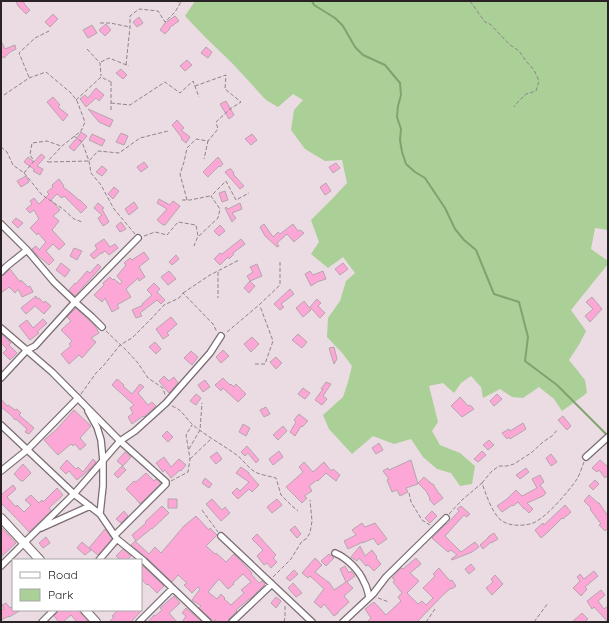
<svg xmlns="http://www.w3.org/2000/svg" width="609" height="623" font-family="Quicksand,sans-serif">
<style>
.green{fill:#aad097}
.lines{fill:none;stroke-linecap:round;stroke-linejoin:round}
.stream{stroke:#81a26d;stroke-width:2}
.building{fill:#fca7d5;stroke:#b4a6ad;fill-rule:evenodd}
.street-casing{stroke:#7a6d74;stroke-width:8}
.secondary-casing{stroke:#7a6d74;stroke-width:10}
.path{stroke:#8f848a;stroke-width:1;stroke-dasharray:4 2;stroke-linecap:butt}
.street{stroke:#fff;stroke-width:5.5}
.secondary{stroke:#fff;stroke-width:8}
</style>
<rect width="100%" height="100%" fill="#ebdbe3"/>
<path class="green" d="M195,1H608V230L595,228L591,249L608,261V264L571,310L586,331L580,343L569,360L585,380L587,393L562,411L554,399L539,387L523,398L512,397L500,389L483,398L481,387L471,376L461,383L454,393L443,383L429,386L438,422L432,431L440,445L460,453L475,466L472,484L460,486L451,473L437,469L423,457L411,439L394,444L373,436L352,454L329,429L323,415L343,397L348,382L352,366L343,354L327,337L328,318L340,301L346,281L355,273L343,257L328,268L311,254L319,242L311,220L333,198L347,183L342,160L325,161L305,149L291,130L294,110L303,100L293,94L278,107L266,100L233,64L205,37L185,16Z"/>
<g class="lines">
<path class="stream" d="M312,1L314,5L335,18L343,26L355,47L363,55L385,65L400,83L401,95L398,106L397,117L401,129L400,140L402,152L406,164L415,172L425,178L445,208L455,229L464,240L476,250L494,294L519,302L528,337L525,361L557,385L608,436"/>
</g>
<path class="building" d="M16,1H23L25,5L30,10L26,14L18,6Z
M53,14L58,19L50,27L45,22Z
M175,16L179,21L169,28L170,29L165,34L160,30L165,23Z
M139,17L143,23L137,27L133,22Z
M106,24L111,30L105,36L99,30Z
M92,25L97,33L88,38L83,30Z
M1,41L5,49L15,45L16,49L10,52L4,58L1,56Z
M206,47L212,52L208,58L201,53Z
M187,60L192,65L185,71L180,66Z
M121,69L127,75L123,79L116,73Z
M96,88L104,95L99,101L96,98L86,107L80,99L85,95L88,98Z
M53,97L60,105L58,107L68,115L63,121L47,102Z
M226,101L234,115L229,119L220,104Z
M88,109L113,120L110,127L99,122Z
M177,120L184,128L181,130L190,137L186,143L181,139L182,138L172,125Z
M81,132L87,136L74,151L69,147L75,140H76Z
M121,133L128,136L124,145L116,142Z
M92,134L105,140L102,146L89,140Z
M252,134L257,140L251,145L245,139Z
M41,154L45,157L37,166L43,169L40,175L33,171L35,170L24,162L28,157L34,162Z
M218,157L223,164L220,167L219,166L208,177L203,172Z
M144,162L148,167L141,172L137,167Z
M336,163L340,168L333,173L329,167Z
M102,166L107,170L102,176L96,172Z
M229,169H231L234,173L233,174L244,186L240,189L225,172Z
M26,176L29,182L21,187L17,181Z
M59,179L64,186L63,187L71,193L79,200H80L87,207L81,213L64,196L62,198L57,194L51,200L60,210L53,216L59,221L52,230L65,244L59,250L53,244L46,251L54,260L49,265L36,254L32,249L36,246L39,250L46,242L38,233L37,235L30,228L39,219L34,210L30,213L26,209L32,204L30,201L34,198L39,204L49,194L47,192L53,187L52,185Z
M326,183L331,191L325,195L320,187Z
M114,187L119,191L113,199L108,194Z
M225,191L228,200L222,202L219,193Z
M159,199L170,205L173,201L180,206L165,225H163L157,220L167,209L157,203Z
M134,202L138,208L129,215L125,209Z
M98,203L104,208L102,209L109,222L103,226L98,218L102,215L94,208Z
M240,203L242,209L232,213L236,218L232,222L225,208L226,207L228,209Z
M16,218L23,223L18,228L12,222Z
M121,222L126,229L120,232L116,226Z
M264,224L273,237L278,232L280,234L293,224L298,231L300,230L304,233L294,242L287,234L277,243L279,246L277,247L265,236L260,227Z
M220,225L225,231L219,236L214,231Z
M104,239L110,247L115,244L118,248L109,255L105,251L101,254V253L94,259L90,255L97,249L95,245Z
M241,239L245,244L233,253L234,254L229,259L228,257L220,265L214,259L220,253L222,254Z
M74,248L82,251L77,260L70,256Z
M144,252L149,259L139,267L145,277L139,281L138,278L126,289L131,297L117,305L119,308L112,312L105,298L102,302L94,295L104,285L103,283L110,277L113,280L114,279L120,284L122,282L117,276L126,265L124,263L130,258L132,260Z
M176,255L179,259L172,265L169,262Z
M61,263L70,270L65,277L56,270Z
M343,263L348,269L340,275L335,269Z
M98,264L101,267L75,296L69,290L75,283L76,284L87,271L90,273Z
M257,264L262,276L250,281L247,276L253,272L250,267Z
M10,269L20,282L21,280L28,287L30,286L33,292L22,297L18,289L15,293L9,287L1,293V276L4,275Z
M169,271L176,279L168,285L161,277Z
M310,271L313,275L323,271L326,279L317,282L311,286L305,274Z
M250,281L255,286L249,293L244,288Z
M154,283L160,289L157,292L165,300L161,304L157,300L140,313L142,316L136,318L132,310L143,305L142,304L152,295L147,290Z
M290,289L294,294L281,304L284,307L280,310L274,304Z
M36,296L37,299L39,298L44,303L45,301L51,306L44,314L35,306L26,314L21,308Z
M592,297L602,309L590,322L585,316L593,309L586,302Z
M317,299L321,303L318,306L325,313L320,318L310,307Z
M304,301L311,310L303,317L296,308Z
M76,308L95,326L99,333L91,338L96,342L82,358L79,355L69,364L61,354L71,346L69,344L72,341L61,330L71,321L67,317Z
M171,317L177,324L167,333L169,335L163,339L156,329Z
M43,319L47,323L37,332L39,333L30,340L19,326L27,320L33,328Z
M1,334L11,343L9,345L17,353L10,360L3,353L7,349L1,343Z
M298,334L307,342L302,348L292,340Z
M252,337L259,344L251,352L244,344Z
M155,342L161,349L156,354L149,347Z
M334,347L337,359L334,364L329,348Z
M223,350L229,356L221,363L216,357Z
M191,351L198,357L192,365L184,358Z
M276,357L282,363L276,369L270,362Z
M164,376L169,381L174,377L178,383L169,393L159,381Z
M223,378L230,385L231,384L234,387L236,384L246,394L238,402L223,388L221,391L215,385Z
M117,379L124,385L123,386L132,394L140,384L144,387L138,393L148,405L152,402L156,406L144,417L143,416L132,424L128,417L133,413L130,408L134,405L112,385Z
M205,380L210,387L203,392L198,385Z
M326,382L331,384L323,396L327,399L322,405L315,400L323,389H321Z
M303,388L310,393L305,399L298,394Z
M196,394L201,398L196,405L190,401Z
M497,394L502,399L494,406L490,401Z
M460,397L468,406L470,405L474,409L462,417L451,406Z
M1,399L7,406L8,405L15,410L17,409L21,413L19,415L34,428L29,434L25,432L27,429L16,419L15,420L11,415L1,407Z
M266,407L270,414L264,417L260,410Z
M74,410L91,426L80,438L86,445L80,450L75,444L73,446L71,444L58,455L44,440L56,430Z
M299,414L308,421L302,427L301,426L295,436L290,432L296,422L294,420Z
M563,416L571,426L567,430L558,420Z
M523,423L526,429L510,439L509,437L507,439L502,433L509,429L510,431Z
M243,424L250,428L246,436L239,432Z
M283,426L287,431L278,440L273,435Z
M167,431L173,437L168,442L162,436Z
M489,440L494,445L488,450L483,445Z
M379,443L383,450L376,454L372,448Z
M247,446L259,460L256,463L248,453L245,456L241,452Z
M279,451L283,457L273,465L269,459Z
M482,451L486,455L478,462L474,459Z
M125,452L131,457L123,466L117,461Z
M217,452L222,459L216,464L210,457Z
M551,454L557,462L551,466L546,458Z
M164,457L171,467L179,459L186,465L181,471L180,470L171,478L165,470L163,472L156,463Z
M93,459L96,462L90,469L77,480L69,471L66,474L60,468L67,460L76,469L78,467L83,472Z
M411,460L418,484L406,488L408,492L400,496L397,490L392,492L387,480L389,479L383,471L388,468L389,470Z
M600,460L608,467V475L605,478L599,470L597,472L592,468Z
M304,462L313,472L324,462L331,471L333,469L340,475L337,479V480L336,481L326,473L318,481L317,480L309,486L312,491L304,496L307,498L302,503L286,487L303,472L299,467Z
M23,464L31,473L23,481H21L14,474Z
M122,466L126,470L118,478L114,474Z
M241,467L249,473V474L259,485L252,492L249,489L238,499L232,493L237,488L240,491L249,482L236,473Z
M526,468L529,472L520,479L516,475Z
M146,473L154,481L156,479L161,483L140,504L136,499L126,489L134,481L136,482Z
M540,475L544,482L540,485L546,493L543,496L527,503L533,509L529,513L524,508V509L518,502L513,506L512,505L502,512L497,506L507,499L516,490L522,496L537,488L532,479Z
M424,477L432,484H433L438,492L443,498L434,505L429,499L430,498L426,491L418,483Z
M205,478L212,484L209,488L202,483Z
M595,480L599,484L593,490L589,486Z
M13,485L16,489L7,497L16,507L17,505L24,512L31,505L25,500L31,495L39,503L42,500L43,502L57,488L63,495L49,508L51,511L29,532L18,520L1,503V495Z
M589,495L598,503H599L608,516V528L605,531L599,525L601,524L590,509L591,508L584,501Z
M168,499H177V508H168Z
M212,499L222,510L225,507L230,513L221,521L206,504Z
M277,499L282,505L272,513L267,507Z
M565,505L571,512L563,519L562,518L549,531L541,538L535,530L543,523L544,525Z
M162,506L169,513L152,529V528L136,541L132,535L146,523L145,522Z
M461,506L470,514L467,517L464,515L445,536L461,552L475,542L479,547L472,552L452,560L451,559L457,555L451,550L448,552L432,538L446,524H447L459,511L457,509Z
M124,511L128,516L121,523L116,519Z
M432,511L437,516L430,523L425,518Z
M196,516L209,530L210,528L217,535L206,546L215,554L216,553L226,562L234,554L252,573L251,574L259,583L262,581L265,584L250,599H249L236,610L237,611L229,619L228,622H218L215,620L212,622L211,619L199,608L201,606L192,600L200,589L198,587L192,593L184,585L187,583L178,575L172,582L147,558L131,545L135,541L149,554L155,547L161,553L184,526ZM243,574L251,582L241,590L244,593L231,605L224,599L225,598L221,594L217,599L208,592L219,579L228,589L234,584L233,583Z
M362,523L365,527L375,523L387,539L378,545L373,538L372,539L362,543L363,542L348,549L344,541L356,535L352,530Z
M295,526L301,534L297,538L290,530Z
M1,527L16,543L1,557Z
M105,529L112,539L98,555L89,548Z
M494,533L498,539L491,543V542L483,549L480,545L488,538V537Z
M257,534L276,555L273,558L277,562L271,568L267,563L264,565L257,556L263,550L252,539Z
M46,537L50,543L43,548L39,543Z
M82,542L91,550L85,555L77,548Z
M360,546L365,556L372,550L377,557L376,558L381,564L374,571L368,565L366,566L359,558L357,561L351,557Z
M123,549L131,556L127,560H121L116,556Z
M329,554L334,558L326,566L321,561Z
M315,558L322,565L315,572L328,582H329L334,590L346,582L340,569L345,566L349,573L351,571L355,576L347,582L353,588L344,596L349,602L338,612V613L334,616L324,604L321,608L314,602L324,589L320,585L310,576L308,578L302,573Z
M416,558L421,564L410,573L419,581L407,593L418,604L422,601L426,605L433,598L423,588L435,576L433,574L439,568L450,581L452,580L456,586L452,589L451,588L443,595L417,622H367L371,618L365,609L374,602L386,615L401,601L398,597L402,593L393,582L395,580L392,578L401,568L403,569Z
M141,564L164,586L157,593L148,584L147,585L141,579Z
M471,564L475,569L469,574L465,569Z
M294,570L298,574L290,581L286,578Z
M594,571L598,576L585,587L587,589L581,596L573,588L580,581L577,577L580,574L584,579Z
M495,575L503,584L492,595L486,588L493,582L491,579Z
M293,583L302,593L296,597L288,588Z
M601,590L605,595L598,601L604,609L608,606V622L594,607L592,609L587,601Z
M174,596L180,603L169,613L177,622H148L154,615L155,616L162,610L160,608Z
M276,597L281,601L276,608L271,603Z
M6,603L10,608L13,606V610H21L9,617V616L1,620V610L4,609L2,605Z
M186,608L202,622H182L186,616L182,613Z
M59,610H78L89,622H77L71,615L63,622H59L54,616Z
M118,610H142L131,622H109L114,617L112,616Z
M582,613L588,619L584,622H572Z"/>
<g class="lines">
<defs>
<path id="street" d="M1,224L27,250L54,282L75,302L92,317L102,327
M1,272L7,266L27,250
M1,328L52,372L120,441L166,482V484L115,535
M1,378L27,350L35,346L75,302L138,238
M88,411L97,427L101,440L103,461V486L100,514
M1,425L74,494L100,514L117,539L144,561L208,622
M586,457L608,437
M1,471L27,450L78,398
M41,528L90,506
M221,536L312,622
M335,553C347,558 359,570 364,582C367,587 368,592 369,597
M99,560L117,539
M1,566L24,543L74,494L120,441L135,431L166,403L210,353L221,336
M42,622L54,610
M139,622L172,589
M232,622L272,584
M343,622L373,594L386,577L446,518"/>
<path id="secondary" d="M1,518L40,560
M85,610L96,622"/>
</defs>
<use href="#street" class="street-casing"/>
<use href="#secondary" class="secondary-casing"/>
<path class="path" d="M470,1L485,22L490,24L509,44L519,51L526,61L534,70L539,81L536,91L526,94L516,104L514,107
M100,23H110L130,27
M87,49L100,63L101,76
M101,62L109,58L129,66
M126,65L130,27V16L139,9L158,11L165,22L175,12L181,2L171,1
M29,77L19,53L35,38L49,31
M195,86L226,75L225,89L241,102L230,109L216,122L218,129L208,141
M4,95L29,78L46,72L71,93L77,101L85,122L81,131L62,146L47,162
M76,100L101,77L113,83
M111,103L130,105L165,82L180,93L193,81L199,97
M111,110V83
M74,136L82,142L89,161L91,173L101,185L114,209L135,234
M1,147L7,152L13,165L24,173L42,195L63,209L74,219L82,222
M48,162L89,161L98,151L119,153L140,138L168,131
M24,173L34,161L30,155L32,143L47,141L61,146
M182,200H190L210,196
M187,200L180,174L184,162L187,148L196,139L208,141L204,159
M144,236L155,232L167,235L178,222L196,225L198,236L194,246
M199,236L218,218L220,209L211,196L226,181L236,200L249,193
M218,272V298
M183,293L210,275L239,260
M106,331L127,351L138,363L148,378L163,388L165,395
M227,332L259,305L280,285V262
M255,364H265L273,341L260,306
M81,394L96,373L104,365L120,345L132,338L151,319L164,305L179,298L183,293L213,324L217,332
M172,406C184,411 184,417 193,425C205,435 221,444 234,453C242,458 247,467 255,472C261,475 269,476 276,478L281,495L292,506L298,511
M189,449L200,430L202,403
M190,459L212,438
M171,481L188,472L190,459L186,435L192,425
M482,483L491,472L499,466H507L514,464L531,453L543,442L552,436L558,429
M409,493L411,502L422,520L430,525
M202,510L218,532
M449,514L462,500L482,483C486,494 493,517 504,522C512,527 530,526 537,521C549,514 569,491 577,479C580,474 582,467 584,462
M273,577L291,559L302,541L306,539L310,533L312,521L310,500
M378,598L389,602
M284,622L285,617V605
M426,622L435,609
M534,622L548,603"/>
<use href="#street" class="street"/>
<use href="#secondary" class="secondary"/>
</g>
<rect width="609" height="623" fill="none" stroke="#292326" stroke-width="4"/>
<rect x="12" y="559" width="130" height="52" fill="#ffffff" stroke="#a9a7a8"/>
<rect x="20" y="572" width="20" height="6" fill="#ffffff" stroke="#a9a7a8"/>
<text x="48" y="579" font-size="12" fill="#292326">Road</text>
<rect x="20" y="589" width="20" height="12" fill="#aad097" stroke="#a9a7a8"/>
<text x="48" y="599" font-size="12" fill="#292326">Park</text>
</svg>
